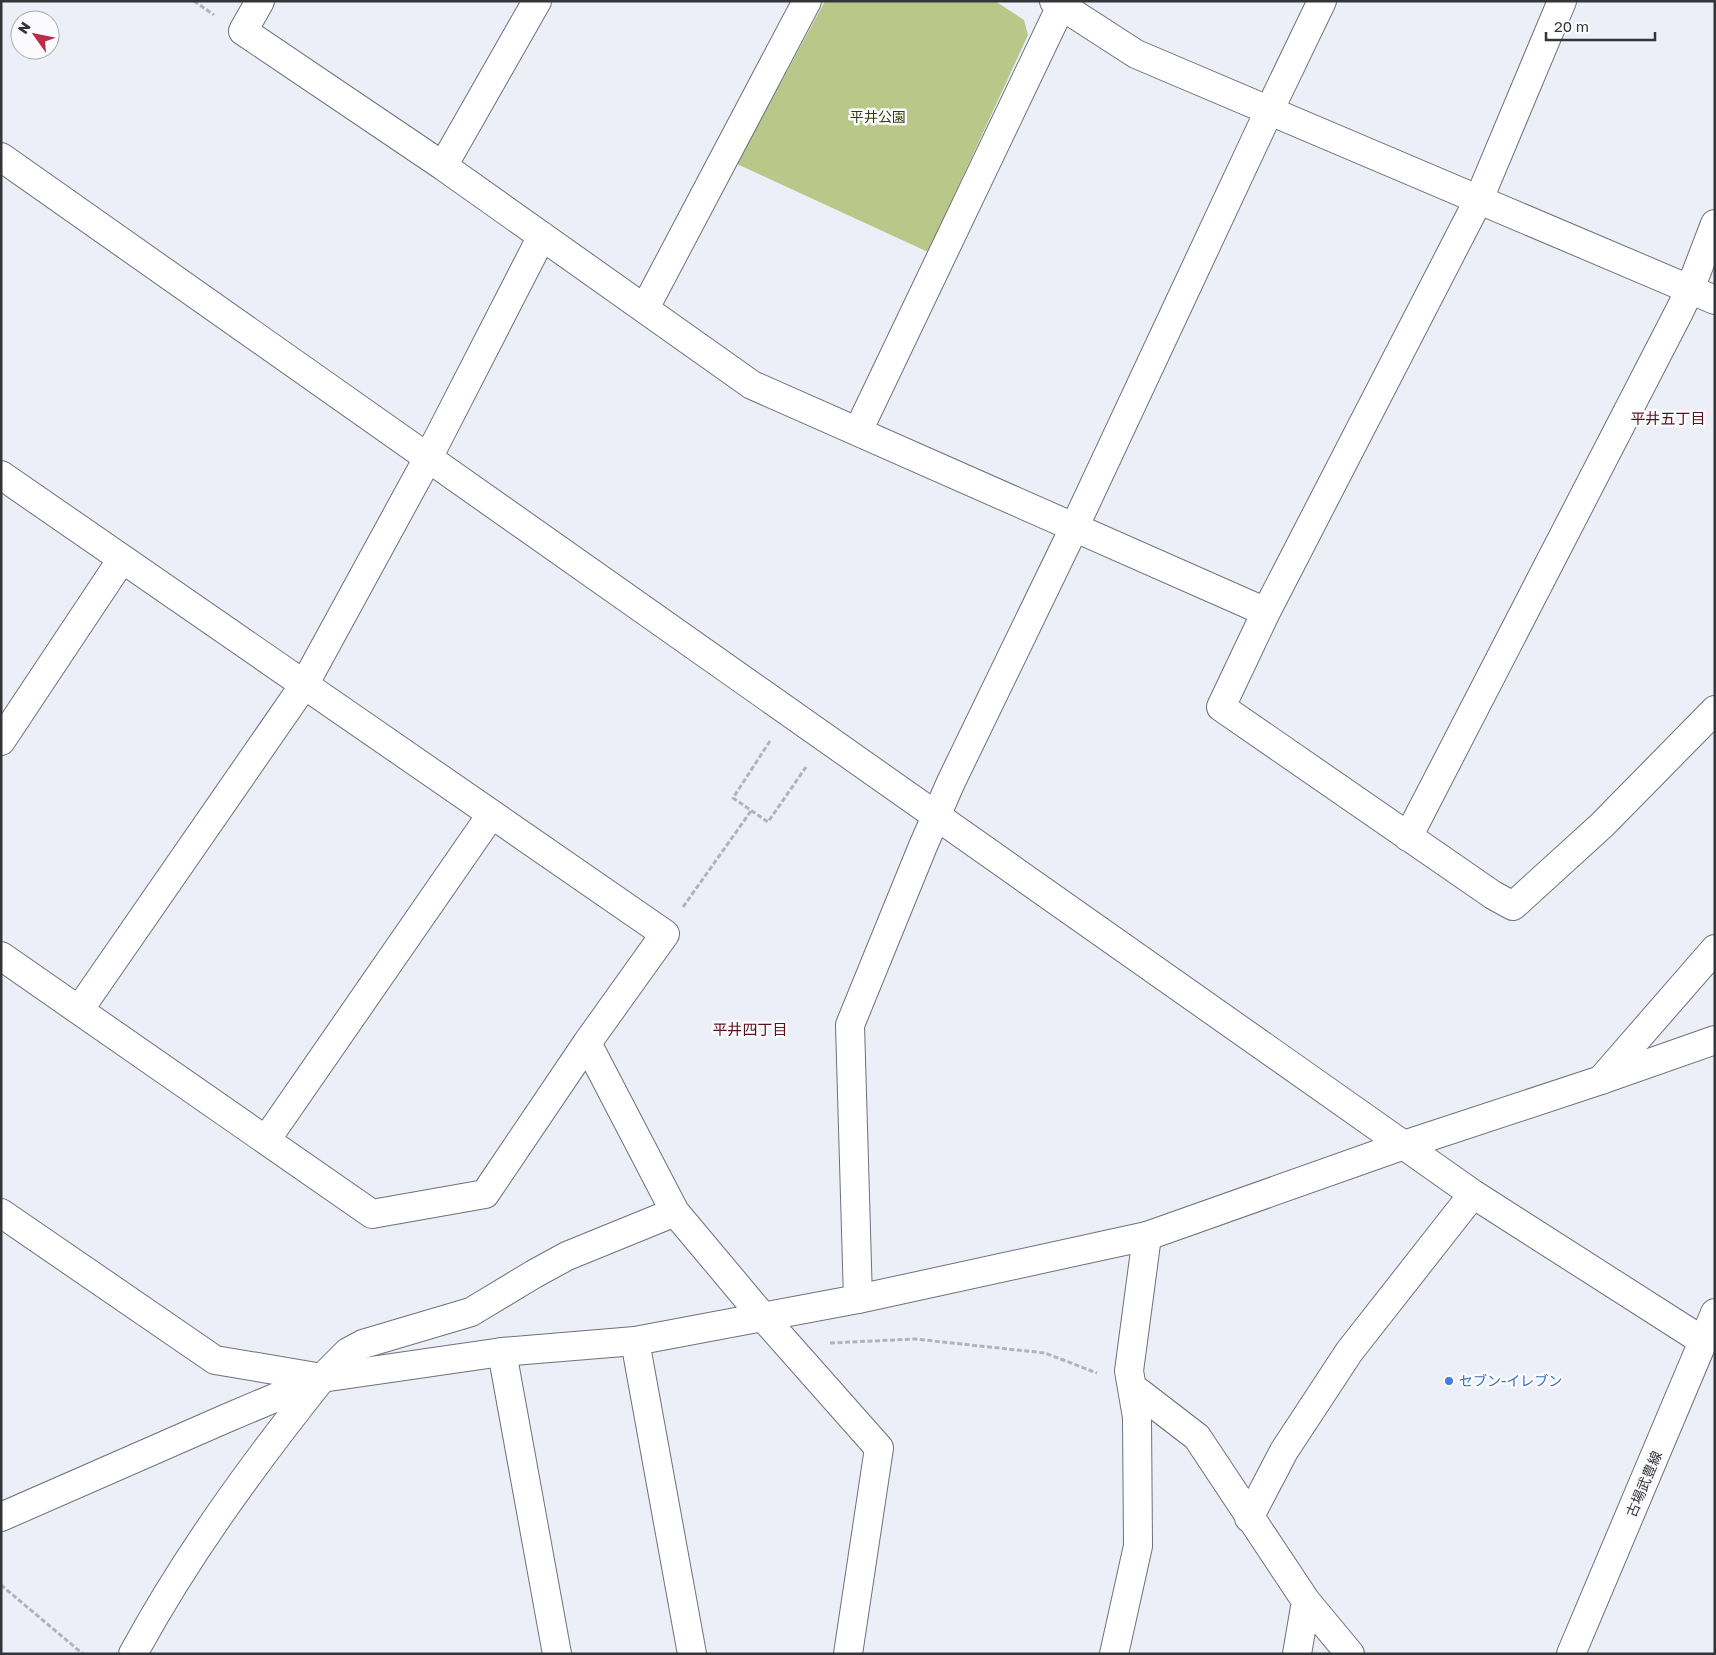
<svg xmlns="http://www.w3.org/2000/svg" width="1716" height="1655" font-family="'Golos Text','Noto Sans JP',sans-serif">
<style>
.green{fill:#b9c789}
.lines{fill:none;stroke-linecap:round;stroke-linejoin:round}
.minor-casing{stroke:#6f7179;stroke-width:30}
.tertiary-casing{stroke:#6f7179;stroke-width:30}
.secondary-casing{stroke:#6f7179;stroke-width:30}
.path{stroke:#b1b3bb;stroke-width:3;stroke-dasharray:5 2.5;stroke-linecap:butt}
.minor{stroke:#fff;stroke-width:28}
.tertiary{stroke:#fff;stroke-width:28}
.secondary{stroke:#fff;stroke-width:28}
.shop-dot{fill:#3f7fe0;stroke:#fbfbfd;stroke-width:2}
.labels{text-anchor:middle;stroke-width:5;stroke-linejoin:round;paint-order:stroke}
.park-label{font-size:14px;fill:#343d05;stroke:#fbfbfd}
.shop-label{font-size:14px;fill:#366cbe;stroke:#fbfbfd;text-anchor:start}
.street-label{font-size:14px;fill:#343539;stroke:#fbfbfd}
.neighbourhood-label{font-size:15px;fill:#58131f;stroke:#fbfbfd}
</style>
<rect width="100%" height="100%" fill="#eceef8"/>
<path class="green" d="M825,1H995L1024,20L1028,35L928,252L737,164Z"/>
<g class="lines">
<defs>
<path id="minor" d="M260,1L243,31L443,166L752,385L1266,612
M1054,1L1136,54L1715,300
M1562,1L1479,199L1266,612L1221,707L1493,895L1513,906L1602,825L1715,710
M443,166L537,1
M645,308L807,1
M858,431L1061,6
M1,475L665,934L587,1043L485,1194L372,1214L1,956
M1,741L122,559
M1408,837L1679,312L1690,289L1715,224
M79,1010L304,685L428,458L542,236
M587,1043L675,1212L763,1317L879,1448L848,1654
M1601,1080L1715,949
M266,1140L491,815
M858,1299L850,1025L923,846L951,782L1074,528L1269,111L1322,1
M635,1341L692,1654
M502,1352L557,1654
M1132,1387L1197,1437L1306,1601L1350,1654
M1,1517L227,1418L322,1378L348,1352L363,1344L471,1312L534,1274L567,1256L675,1212
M1249,1518L1284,1451L1349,1352L1473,1194
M1114,1654L1138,1546L1137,1417L1129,1371L1147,1236
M1297,1654L1306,1601"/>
<path id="tertiary" d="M1,157L1473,1194L1703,1341
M1,1213L215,1360L322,1378L502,1352L635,1341L858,1299L1147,1236L1404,1145L1601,1080L1715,1040
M133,1654C186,1556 252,1466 322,1378"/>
<path id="secondary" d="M1571,1654L1715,1313"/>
</defs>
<use href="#minor" class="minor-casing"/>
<use href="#tertiary" class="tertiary-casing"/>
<use href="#secondary" class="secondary-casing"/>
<path class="path" d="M194,1L214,15
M770,741L733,798L768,822L806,767
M683,907L751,811
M830,1343L915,1339L1045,1353L1097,1373
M1,1585L83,1654"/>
<use href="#minor" class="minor"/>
<use href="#tertiary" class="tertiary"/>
<use href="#secondary" class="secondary"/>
</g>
<circle class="shop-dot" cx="1449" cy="1381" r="5"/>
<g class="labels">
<g class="park-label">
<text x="878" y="122">平井公園</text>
</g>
<g class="shop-label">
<text x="1459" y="1386">セブン-イレブン</text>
</g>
<g class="street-label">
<text transform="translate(1644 1484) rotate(-67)" y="5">古場武豊線</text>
</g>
<g class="neighbourhood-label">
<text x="1668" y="424">平井五丁目</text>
<text x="750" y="1035">平井四丁目</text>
</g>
</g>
<rect width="1716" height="1655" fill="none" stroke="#343539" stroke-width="5"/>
<g transform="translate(35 35) rotate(303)"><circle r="24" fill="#fbfbfd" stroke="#abacaf"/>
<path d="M0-4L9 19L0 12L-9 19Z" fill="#bc2c47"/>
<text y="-8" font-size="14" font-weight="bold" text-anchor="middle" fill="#343539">N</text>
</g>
<path d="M1546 32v8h109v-8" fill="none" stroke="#343539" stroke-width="2.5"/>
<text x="1554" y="32" font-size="15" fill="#343539" stroke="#fbfbfd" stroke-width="4" paint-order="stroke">20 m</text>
</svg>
